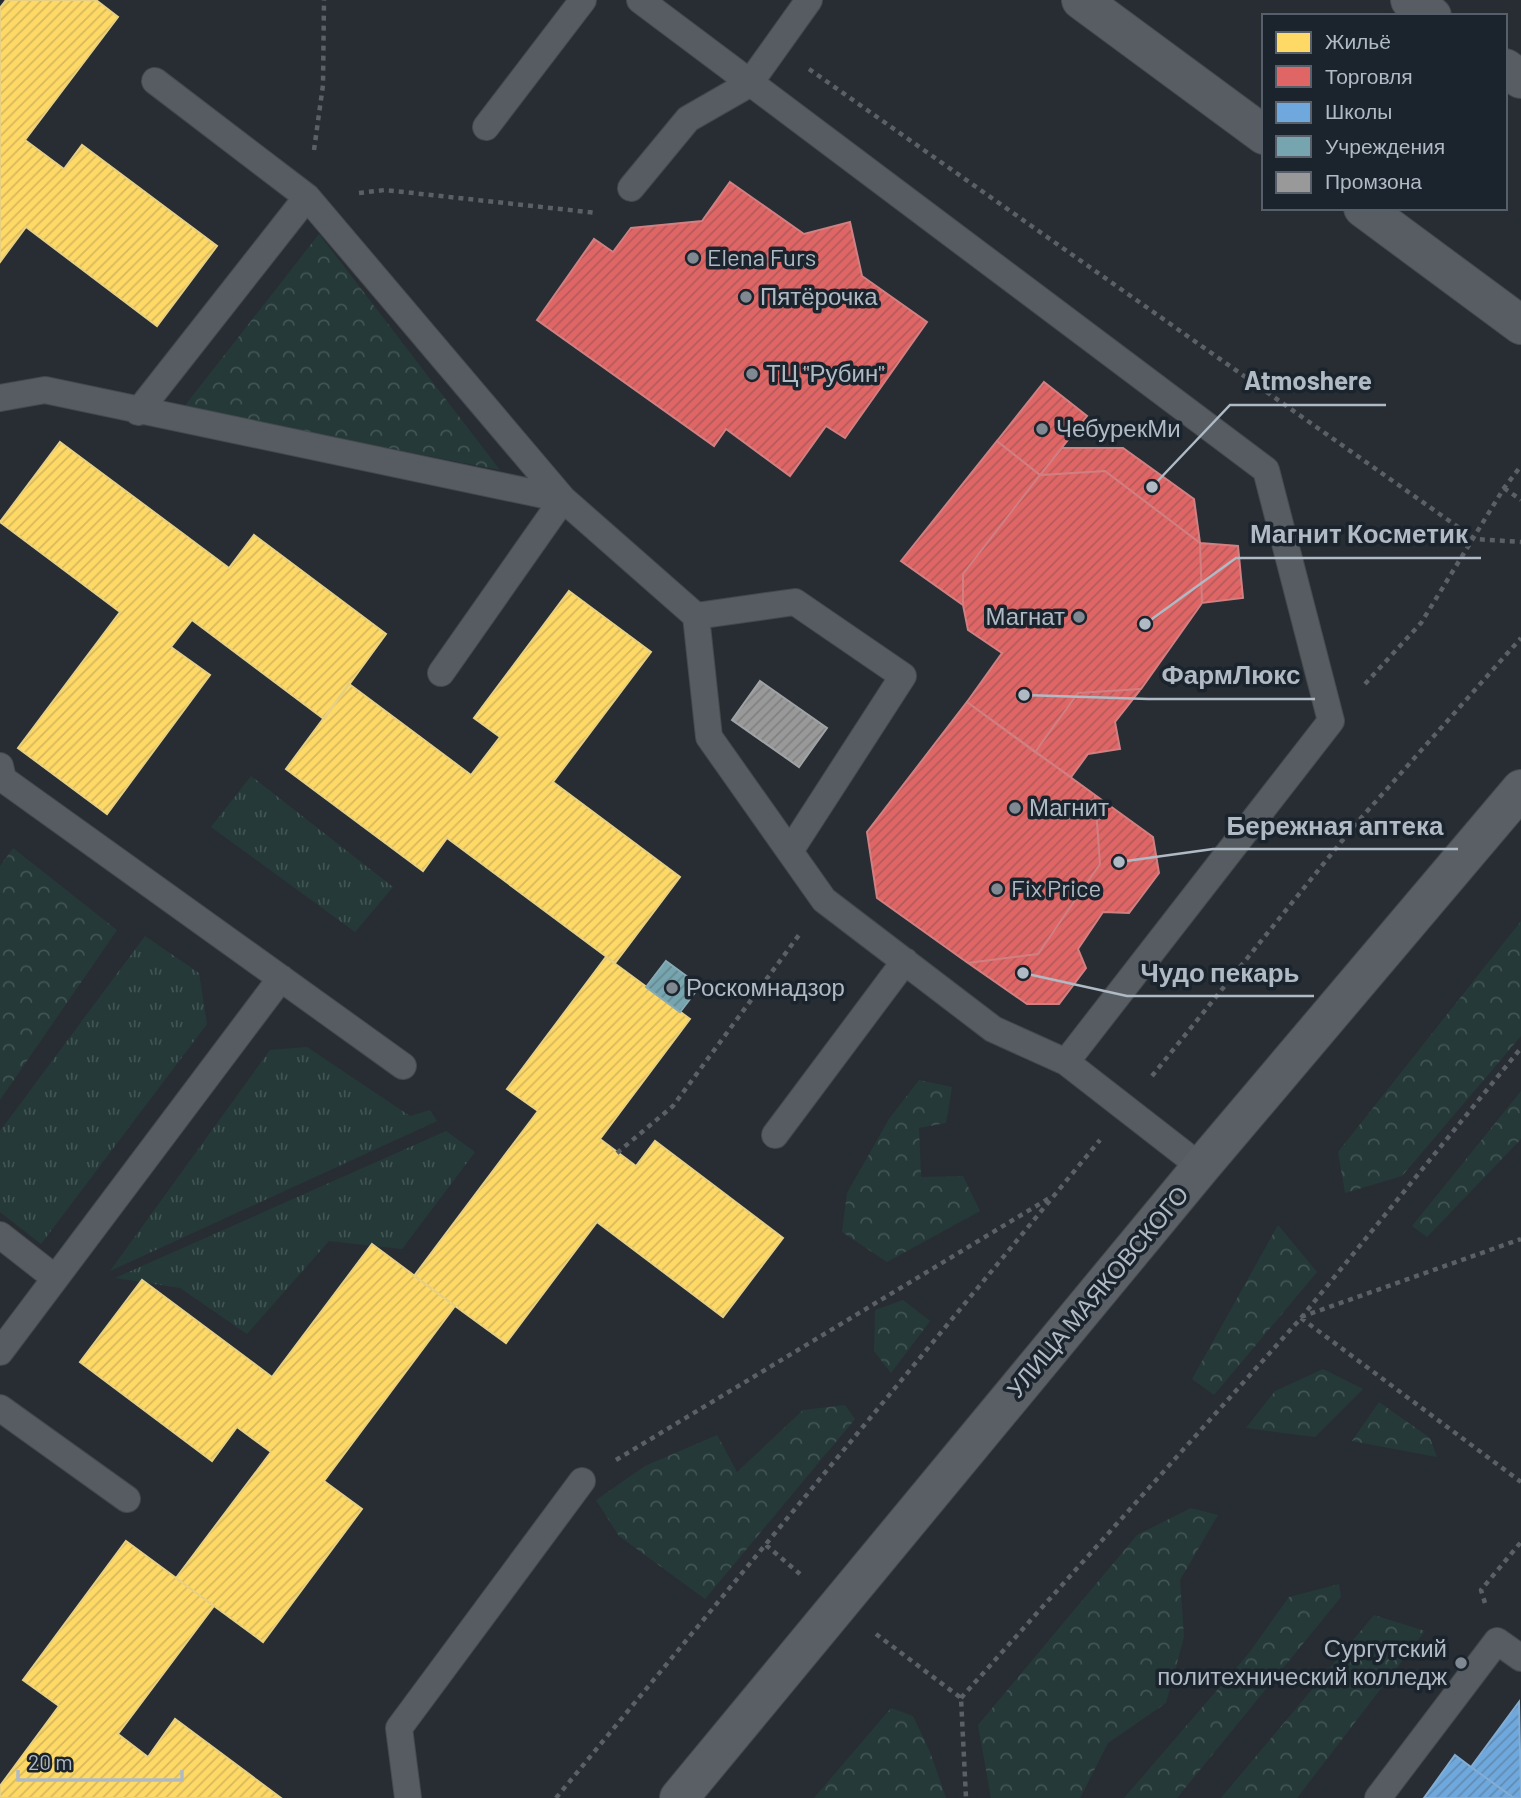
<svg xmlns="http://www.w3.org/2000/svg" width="1521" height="1798" font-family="Barlow,sans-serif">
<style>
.grass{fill:url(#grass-tufts)}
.forest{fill:url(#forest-crowns)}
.homes{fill:url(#homes-hatch);stroke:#e7d082;stroke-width:2}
.shops{fill:url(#shops-hatch);stroke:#d27f82;stroke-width:2}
.schools{fill:url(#schools-hatch);stroke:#82add5;stroke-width:2}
.public{fill:url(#public-hatch);stroke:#87abb6;stroke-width:2}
.industry{fill:url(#industry-hatch);stroke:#a0a3a6;stroke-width:2}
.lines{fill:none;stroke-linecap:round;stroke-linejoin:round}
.lane-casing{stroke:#44494e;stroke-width:28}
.secondary-casing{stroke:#44494e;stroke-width:40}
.primary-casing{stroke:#444a50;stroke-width:40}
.path{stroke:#5a6065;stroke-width:4.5;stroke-dasharray:5 5;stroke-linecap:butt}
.lane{stroke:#565c61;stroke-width:26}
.secondary{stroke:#5a5f66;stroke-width:38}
.primary{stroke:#585d63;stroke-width:38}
.poi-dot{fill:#808992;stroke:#1b242d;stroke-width:2.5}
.labels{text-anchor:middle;stroke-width:7;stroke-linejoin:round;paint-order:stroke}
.poi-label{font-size:24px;fill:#b0bac5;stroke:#1b242d;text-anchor:start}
.street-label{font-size:24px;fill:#b0bac5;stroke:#1b242d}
.leader{fill:none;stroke:#b0bac5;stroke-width:2.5}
.callout-dot{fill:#b0bac5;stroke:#1b242d;stroke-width:2.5}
.callout-label{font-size:26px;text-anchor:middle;font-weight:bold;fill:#b0bac5;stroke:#1b242d;stroke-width:7;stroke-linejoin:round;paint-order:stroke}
</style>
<defs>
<pattern id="grass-tufts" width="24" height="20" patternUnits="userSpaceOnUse" patternTransform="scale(1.75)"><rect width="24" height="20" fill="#253939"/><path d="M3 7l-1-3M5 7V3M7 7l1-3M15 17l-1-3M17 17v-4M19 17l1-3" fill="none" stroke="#425454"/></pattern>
<pattern id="forest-crowns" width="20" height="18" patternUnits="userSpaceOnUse" patternTransform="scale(1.75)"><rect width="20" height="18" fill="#253939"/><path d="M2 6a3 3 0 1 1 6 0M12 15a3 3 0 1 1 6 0" fill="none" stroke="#425454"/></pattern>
<pattern id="homes-hatch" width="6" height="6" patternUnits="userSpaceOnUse" patternTransform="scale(1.75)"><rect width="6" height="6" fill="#ffd966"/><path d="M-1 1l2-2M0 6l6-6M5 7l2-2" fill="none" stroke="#d7b95d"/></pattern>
<pattern id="shops-hatch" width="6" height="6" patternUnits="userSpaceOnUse" patternTransform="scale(1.75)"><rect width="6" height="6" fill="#e06666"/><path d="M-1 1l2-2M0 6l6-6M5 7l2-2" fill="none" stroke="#b55a5b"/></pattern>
<pattern id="schools-hatch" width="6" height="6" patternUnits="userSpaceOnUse" patternTransform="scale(1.75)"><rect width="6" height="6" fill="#6fa8dc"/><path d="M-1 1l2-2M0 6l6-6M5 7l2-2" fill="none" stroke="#608cb4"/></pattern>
<pattern id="public-hatch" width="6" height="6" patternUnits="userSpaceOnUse" patternTransform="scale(1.75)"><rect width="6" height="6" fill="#76a5af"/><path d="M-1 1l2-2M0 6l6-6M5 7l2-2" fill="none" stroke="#668a92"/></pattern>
<pattern id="industry-hatch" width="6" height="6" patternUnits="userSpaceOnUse" patternTransform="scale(1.75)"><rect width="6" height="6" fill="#999"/><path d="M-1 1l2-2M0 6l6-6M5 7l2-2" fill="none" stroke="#808182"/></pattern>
</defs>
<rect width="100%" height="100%" fill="#272d33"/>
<path class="grass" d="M251,776L393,887L355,932L211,827Z
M145,936L199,973L207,1024L41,1244L0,1212V1131Z
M307,1047L410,1116L430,1110L437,1121L110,1271L270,1050Z
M446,1131L475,1152L402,1249L329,1241L247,1334L180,1288L115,1278Z"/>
<path class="forest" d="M319,234L500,470L183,408Z
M13,848L117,930L0,1100V866Z
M1521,921V1036L1402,1176L1345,1193L1338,1152Z
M919,1080L952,1087L946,1123L919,1128L921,1177L963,1176L980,1211L887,1262L842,1232L847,1193L889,1119Z
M1521,1091V1139L1427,1237L1412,1226Z
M1278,1225L1317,1272L1214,1395L1192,1379Z
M903,1300L930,1321L891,1373L874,1351L875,1310Z
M1323,1369L1363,1389L1315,1437L1246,1428L1275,1391Z
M1379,1402L1430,1438L1437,1457L1352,1441Z
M845,1405L855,1419L705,1599L619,1536L596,1500L645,1466L717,1435L737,1472L803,1410Z
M1191,1508L1218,1515L1180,1580L1184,1637L1166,1703L1108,1743L1080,1798H991L978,1725L1137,1535Z
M1339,1584L1341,1597L1177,1798H1124L1249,1653L1289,1597Z
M1374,1615L1425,1631L1297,1798H1221Z
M891,1708L913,1716L930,1752L946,1798H814Z"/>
<path class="homes" d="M6,0H96L118,17L25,140L64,169L82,145L217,246L157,326L26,227L0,262V8Z
M60,442L229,568L254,535L386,634L324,719L192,620L171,647L210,675L107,814L18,748L120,612L0,522Z
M569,591L651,652L553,782L680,877L615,963L447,838L423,871L286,769L349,684L471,775L500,737L474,718Z
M606,957L690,1019L600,1139L636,1166L655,1141L783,1238L723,1317L597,1222L506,1343L414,1276L538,1111L507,1089Z
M372,1244L455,1306L324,1481L362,1509L263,1642L176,1578L271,1452L237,1427L212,1461L80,1362L142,1280L272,1377Z
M126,1541L214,1606L118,1734L148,1757L175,1719L281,1798H0V1786L59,1706L23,1680Z"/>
<path class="shops" d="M730,182L804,234L850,222L862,276L927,322L845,438L826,426L790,476L726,429L714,446L537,320L594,239L613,252L631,228L702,221Z
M1044,382L1087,416L1040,475L997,441Z
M997,441L1040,475L963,574V605L901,561Z
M1062,448H1123L1194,499L1200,543L1105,471L1040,475Z
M1105,471L1200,543L1202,603L1141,689L1078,693L1035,752L967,702L1002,653L968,630L963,605V574L1040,475Z
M1200,543L1238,546L1243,598L1202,603Z
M1141,689L1115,722L1120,749L1088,754L1071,777L1035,752L1078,693Z
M967,702L1095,795L1100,864L1038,954L968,963L877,898L867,832Z
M1095,795L1153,837L1159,873L1129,913L1103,912L1078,949L1086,968L1059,1004H1027L968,963L1038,954L1100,864Z"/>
<path class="schools" d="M1519,1702L1521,1798H1514L1471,1767Z
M1455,1755L1471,1767L1514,1798H1424Z"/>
<path class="public" d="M666,961L700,986L680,1012L646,987Z"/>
<path class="industry" d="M760,681L827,728L799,767L732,720Z"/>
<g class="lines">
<defs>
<path id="lane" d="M640,0L1266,470L1331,721L1066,1062
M155,81L307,197L563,499L696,616L709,737L824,900L993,1029L1066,1062L1201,1167
M486,127L583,0
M631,188L688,119L749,84L809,0
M0,398L45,390L563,499
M138,412L307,197
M696,616L795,602L903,676L790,851
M441,673L563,499
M0,766L3,779L403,1066
M775,1135L905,961
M0,1235L55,1278
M0,1352L281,978
M0,1408L127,1499
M408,1798L399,1728L582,1481
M1378,1798L1497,1641L1521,1658"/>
<path id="secondary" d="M679,1798L1201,1167L1521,789"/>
<path id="primary" d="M1081,0L1264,135
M1410,0L1432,16
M1505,68L1521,79
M1363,208L1521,325"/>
</defs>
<use href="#lane" class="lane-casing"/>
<use href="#secondary" class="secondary-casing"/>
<use href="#primary" class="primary-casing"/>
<path class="path" d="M809,69L1475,539L1521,542
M314,150L323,85L324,0
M359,193L385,190L597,213
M1504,488L1521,500
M1365,684L1421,623L1504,488L1521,466
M1152,1076L1354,826L1521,638
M617,1153L673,1106L799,935
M1301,1317L1521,1239
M1301,1318L1521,1482
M616,1460L1051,1197
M766,1545L800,1574
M1485,1603L1481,1590L1521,1542
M876,1634L961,1698L966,1798
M961,1698L1301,1318L1521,1048
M556,1798L1100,1140"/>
<use href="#lane" class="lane"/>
<use href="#secondary" class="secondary"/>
<use href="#primary" class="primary"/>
</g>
<g class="poi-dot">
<circle cx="693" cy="258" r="7"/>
<circle cx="746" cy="297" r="7"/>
<circle cx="752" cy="374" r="7"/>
<circle cx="1042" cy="429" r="7"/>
<circle cx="1079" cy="617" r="7"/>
<circle cx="1015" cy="808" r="7"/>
<circle cx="997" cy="889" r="7"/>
<circle cx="672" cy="988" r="7"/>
<circle cx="1461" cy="1663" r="7"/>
</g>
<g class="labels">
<g class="poi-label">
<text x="707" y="266">Elena Furs</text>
<text x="760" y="305">Пятёрочка</text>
<text x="766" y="382">ТЦ "Рубин"</text>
<text x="1056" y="437">ЧебурекМи</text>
<text x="1065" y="625" text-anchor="end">Магнат</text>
<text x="1029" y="816">Магнит</text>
<text x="1011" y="897">Fix Price</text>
<text x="686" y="996">Роскомнадзор</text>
<text x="1447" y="1657" text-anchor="end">Сургутский<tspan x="1447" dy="28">политехнический колледж</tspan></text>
</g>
<g class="street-label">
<text transform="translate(1098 1292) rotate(-50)" y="8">УЛИЦА МАЯКОВСКОГО</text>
</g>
</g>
<path class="leader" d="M1152 487L1230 405H1386M1145 624L1236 558H1481M1024 695L1148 699H1315M1119 862L1213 849H1458M1023 973L1127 996H1314"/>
<g class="callout-dot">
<circle cx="1152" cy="487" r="7"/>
<circle cx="1145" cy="624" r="7"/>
<circle cx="1024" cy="695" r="7"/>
<circle cx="1119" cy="862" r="7"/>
<circle cx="1023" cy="973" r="7"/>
</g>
<g class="callout-label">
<text x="1308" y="390">Atmoshere</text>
<text x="1359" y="543">Магнит Косметик</text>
<text x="1231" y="684">ФармЛюкс</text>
<text x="1335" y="835">Бережная аптека</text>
<text x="1220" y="982">Чудо пекарь</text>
</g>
<rect x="1262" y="14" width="245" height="196" fill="#1b242d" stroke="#57606a" stroke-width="2"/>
<rect x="1276" y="32" width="35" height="21" fill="#ffd966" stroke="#57606a" stroke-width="2"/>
<text x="1325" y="49" font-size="21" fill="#b0bac5">Жильё</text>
<rect x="1276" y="66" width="35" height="21" fill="#e06666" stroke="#57606a" stroke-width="2"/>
<text x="1325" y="84" font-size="21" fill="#b0bac5">Торговля</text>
<rect x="1276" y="102" width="35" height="21" fill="#6fa8dc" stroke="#57606a" stroke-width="2"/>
<text x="1325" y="119" font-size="21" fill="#b0bac5">Школы</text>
<rect x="1276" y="136" width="35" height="21" fill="#76a5af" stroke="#57606a" stroke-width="2"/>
<text x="1325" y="154" font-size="21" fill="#b0bac5">Учреждения</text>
<rect x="1276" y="172" width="35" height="21" fill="#999999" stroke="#57606a" stroke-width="2"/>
<text x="1325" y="189" font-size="21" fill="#b0bac5">Промзона</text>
<path d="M18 1770v10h164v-10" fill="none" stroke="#b0bac5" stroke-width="3.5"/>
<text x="28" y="1770" font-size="21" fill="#b0bac5" stroke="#1b242d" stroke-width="5" paint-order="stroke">20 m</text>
</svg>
